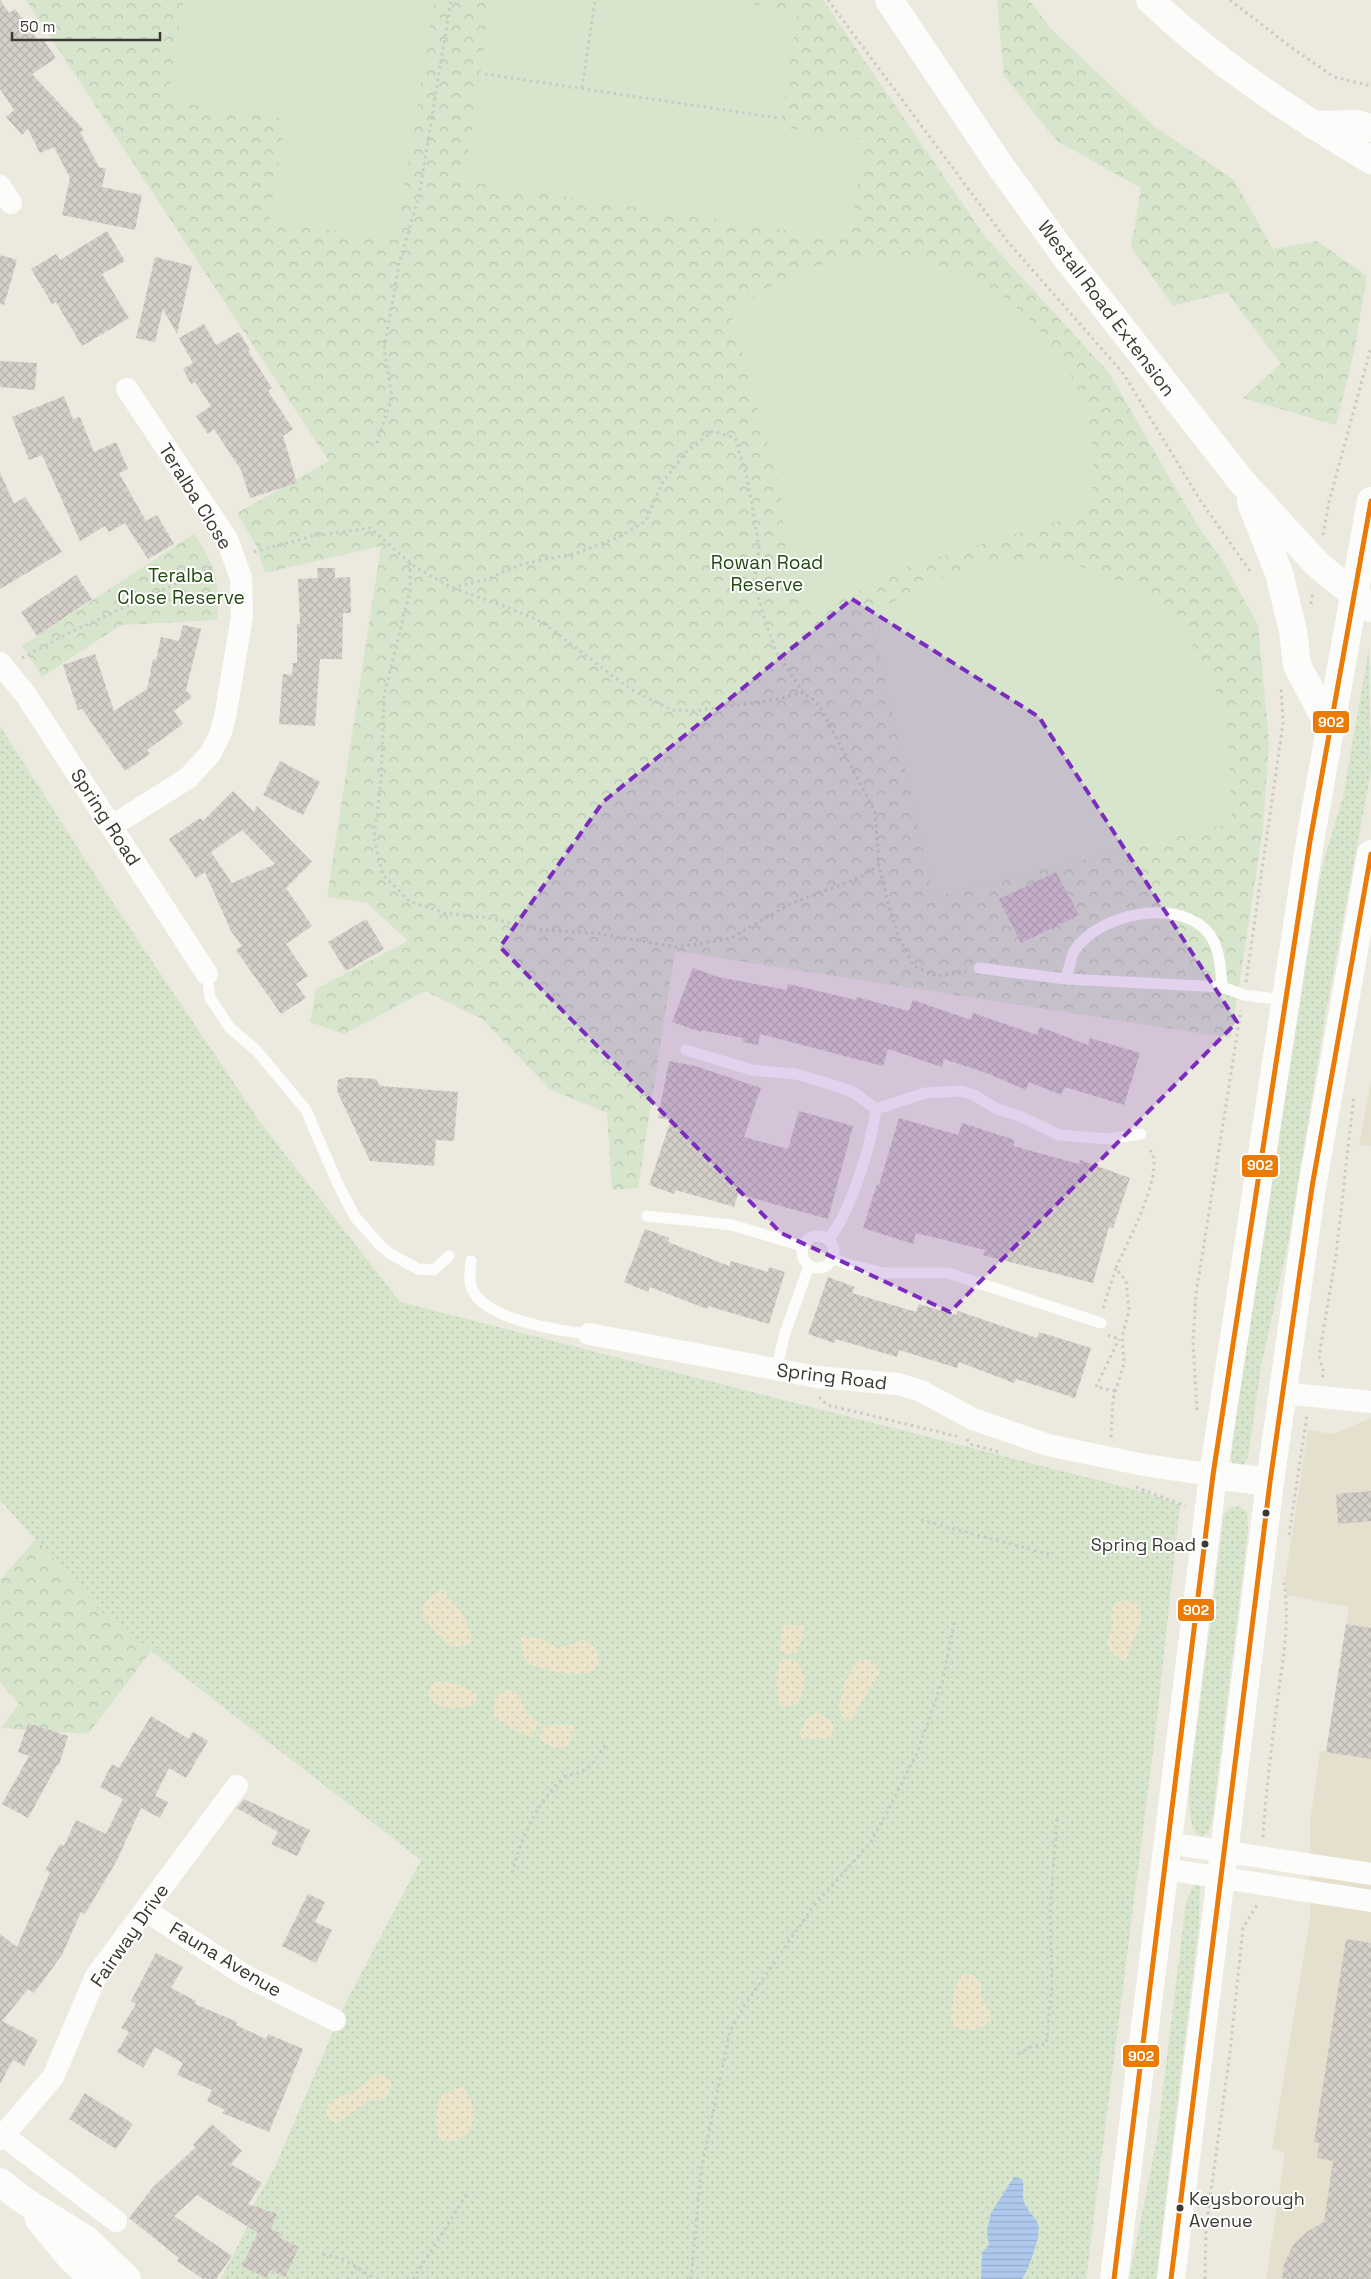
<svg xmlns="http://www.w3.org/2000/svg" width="1371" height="2279" font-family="'Space Grotesk',sans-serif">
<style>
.built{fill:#e5e0ce}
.grass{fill:url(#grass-dots)}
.forest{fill:url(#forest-crowns)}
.sand{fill:url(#sand-dots)}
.pitch{fill:#d7e5cc}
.water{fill:url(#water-rules)}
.building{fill:url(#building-cross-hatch);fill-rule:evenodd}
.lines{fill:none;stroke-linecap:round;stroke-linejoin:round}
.path{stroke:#cbc9c6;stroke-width:3;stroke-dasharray:2.5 4;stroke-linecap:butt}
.service{stroke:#fcfcfa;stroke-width:11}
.minor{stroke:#fcfcfa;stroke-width:22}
.primary{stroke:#fcfcfa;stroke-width:28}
.trunk{stroke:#fcfcfa;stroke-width:28}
.bus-1-casing{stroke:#fff;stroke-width:9}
.bus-1{stroke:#eb7b05;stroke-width:5}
.marked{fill:#7b2cbf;fill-opacity:0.2;stroke:#7b2cbf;stroke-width:4;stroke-dasharray:10 6;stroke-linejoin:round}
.bus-dot{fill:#3b3932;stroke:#fff;stroke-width:2}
.labels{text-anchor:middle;stroke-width:4;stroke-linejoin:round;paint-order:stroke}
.bus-label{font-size:18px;fill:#3b3932;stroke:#fff;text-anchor:end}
.street-label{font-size:19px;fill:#3b3932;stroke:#fff}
.park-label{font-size:19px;fill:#214a11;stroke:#fff}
.line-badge{stroke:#fff;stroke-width:2}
.badge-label{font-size:14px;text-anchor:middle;font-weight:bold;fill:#fff}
</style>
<defs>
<pattern id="grass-dots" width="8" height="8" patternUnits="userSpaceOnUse" patternTransform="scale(1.25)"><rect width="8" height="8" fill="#d7e5cc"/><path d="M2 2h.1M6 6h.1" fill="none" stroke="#b9c5b0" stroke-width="1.8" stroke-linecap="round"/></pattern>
<pattern id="forest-crowns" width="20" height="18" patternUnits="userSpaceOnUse" patternTransform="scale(1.25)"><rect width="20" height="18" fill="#d7e5cc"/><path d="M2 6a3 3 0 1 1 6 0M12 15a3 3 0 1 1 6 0" fill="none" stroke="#b9c5b0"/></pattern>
<pattern id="sand-dots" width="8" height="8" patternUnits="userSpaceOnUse" patternTransform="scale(1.25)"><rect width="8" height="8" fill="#ece5cc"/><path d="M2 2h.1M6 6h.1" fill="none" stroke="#cbc5b0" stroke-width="1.8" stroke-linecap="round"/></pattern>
<pattern id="water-rules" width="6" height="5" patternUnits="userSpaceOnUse" patternTransform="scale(1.25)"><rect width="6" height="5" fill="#aec9ed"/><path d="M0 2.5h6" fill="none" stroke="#97adcc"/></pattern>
<pattern id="building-cross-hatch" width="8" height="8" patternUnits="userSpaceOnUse" patternTransform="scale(1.25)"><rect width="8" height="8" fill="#d4cfc9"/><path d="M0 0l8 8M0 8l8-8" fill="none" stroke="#b7b2ad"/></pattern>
</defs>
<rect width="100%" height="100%" fill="#ece9df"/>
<path class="built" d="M1371,1081V1146L1359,1145Z
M1371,1418V2279H1266L1285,2153L1272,2149L1310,1918V1822L1320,1751L1326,1752L1349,1607L1287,1595L1285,1580L1308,1430L1333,1434Z"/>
<path class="grass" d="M1369,648L1371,771L1325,1017L1289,1239L1261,1367L1248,1457L1244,1465L1235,1466L1231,1460L1234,1430L1318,888L1325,856L1343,797Z
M0,726L117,909L260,1122L400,1302L1148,1493L1180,1505L1157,1719L1086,2279H221L249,2224L245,2220L275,2167L344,2006L421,1860L102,1613L0,1500Z
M1239,1506L1247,1512L1248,1531L1212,1822L1208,1833L1201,1837C1187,1831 1189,1794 1190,1781L1224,1514L1230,1507Z
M1194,1884L1200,1885L1199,1924L1156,2279H1129L1157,2139L1186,1902Z"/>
<path class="forest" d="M26,0H823L986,238L1109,373L1196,523L1222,560L1258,625L1269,742L1263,829L1231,1038L675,951L638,1188L612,1190L607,1113L551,1090L482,1019L425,991L344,1034L310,1022L316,989L408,941L367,903L327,897L381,546L265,573L256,545L237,513L329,461Z
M997,0H1029L1052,30L1155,127L1234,180L1273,249L1317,241L1367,276L1354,352L1336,425L1243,398L1281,364L1227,292L1173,306L1131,247L1141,188L1057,141L1004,76Z
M194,534C216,566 220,582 217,620L121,625L42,677L22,646Z
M36,1539L102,1613L152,1650L88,1734L1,1728L19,1704L0,1682V1580Z"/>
<path class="sand" d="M441,1590H446V1596C456,1602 477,1632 470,1644L458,1647L449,1645L423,1619L422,1612L425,1603L431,1596L440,1593L438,1591Z
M1125,1600L1136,1603C1151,1620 1126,1644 1128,1662C1118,1660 1106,1652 1107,1640C1108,1636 1112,1633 1112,1629C1113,1618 1108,1612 1116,1602Z
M785,1625L804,1626V1633L797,1653L787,1654L780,1651L782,1627Z
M521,1636L539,1638L559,1648L583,1640C593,1644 601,1653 598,1664C595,1668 592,1672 586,1673C576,1676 534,1670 527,1662C519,1654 522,1646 521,1636Z
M788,1658C808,1663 807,1689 797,1704L783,1707L779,1704L776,1676L781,1659Z
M867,1659L877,1665L880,1672L852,1719L846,1722L841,1715L839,1705L846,1679L858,1661Z
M441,1681L460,1685L476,1693L477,1700C464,1717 412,1706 434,1683Z
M508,1690C522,1692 520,1701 526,1711C528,1716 534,1719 538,1722L533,1737C522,1737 503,1722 493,1716C496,1703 490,1695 508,1690Z
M817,1712L832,1722L834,1733L828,1739H802L800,1733L806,1718Z
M548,1725H573L575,1734L567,1746L556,1748L541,1741C539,1735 543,1727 548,1725Z
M965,1974H972L980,1983C982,1988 980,1994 982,1999C984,2005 994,2011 990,2020C983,2031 957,2034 951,2023C954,2008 950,1982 965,1974Z
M379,2074L384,2075L392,2083L388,2096L384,2099L370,2100L340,2121L336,2123L328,2118C319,2099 345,2097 356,2090C364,2085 369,2077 379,2074Z
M456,2088H463C474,2099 477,2122 468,2134L462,2136L458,2140L443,2142C431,2133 437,2109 441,2096Z"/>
<path class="pitch" d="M183,0H434L396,240L269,221L285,119L167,101Z
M492,0H722L798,11L780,127L865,140L849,240L464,181Z
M878,256C905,258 931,261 957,271C1025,298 1079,363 1091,436C1095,462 1093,487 1090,512L912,565L827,607H818L802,602L794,594L787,577L781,491L731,314C777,277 819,260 878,256Z
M1062,560L1133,586L1184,631L1227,714L1232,823L934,897L870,614L932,581L996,561Z"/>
<path class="water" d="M1014,2177L1022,2179C1025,2186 1022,2190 1023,2198C1025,2209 1034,2215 1038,2224C1042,2234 1028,2271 1022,2279H981L982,2253L989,2245L987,2231L991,2213Z"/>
<path class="building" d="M0,0L9,13L15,9L38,40L42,38L56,58L32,74L84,130L80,132L99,167L106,169L102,187L142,195L135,230L62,215L70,178L54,147L40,153L28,129L22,135L6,117L14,110L0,89Z
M107,231L125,261L102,274L129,318L82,346L56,302L52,304L31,269L56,254L60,260Z
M0,255L17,260L4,305L0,304Z
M155,257L192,266L177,334L163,309L155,342L136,338Z
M204,324L216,345L239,332L250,350L248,351L272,388L268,391L293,429L283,436L297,483L250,498L241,470L214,429L208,434L196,416L211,406L195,382L191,384L183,369L193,363L179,338Z
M0,361L37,363L35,390L0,387Z
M64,396L73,419L80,417L94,452L116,442L128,469L119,473L146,521L157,515L174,544L148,559L125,523L109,532L105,526L80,541L42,455L29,460L12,417Z
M0,472L14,504L25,497L62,552L0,589Z
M317,568H335V578L350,577L351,613H343L342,659H320L315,726L279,724L283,674L292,675L293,663H297V624H300L298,579L318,578Z
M76,575L92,599L37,636L21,612Z
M183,625L201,629L186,690L192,697L174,711L183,724L147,750L150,754L125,771L82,709L78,710L63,665L95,654L114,711L147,689L153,659L156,660L161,637L179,641Z
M280,761L320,782L303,815L263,795Z
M233,791L254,812L257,806L312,862L286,888L312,926L286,944L308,976L296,984L306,998L281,1014L236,950L242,946L231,931L205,872L196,878L169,839L200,818L203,821ZM242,830L275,864L232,883L211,852Z
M1056,872L1079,915L1021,943L999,899Z
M366,919L384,949L346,971L328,942Z
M693,968L718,977L787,990L788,984L856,1000L857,997L909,1011L913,1000L971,1020L973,1013L1037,1035L1040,1027L1088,1045L1090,1038L1140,1053L1124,1105L1065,1087L1061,1095L1029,1082L1026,1090L989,1074L944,1059L942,1067L888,1049L883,1066L760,1034L758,1045L743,1042V1038L701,1030V1032L672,1022Z
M669,1061L695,1066L761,1088L744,1137L788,1149L799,1111L853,1126L828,1219L738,1194L734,1207L676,1190L674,1194L649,1185L671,1120L658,1118Z
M346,1077L376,1079L380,1086L458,1092L454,1141L436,1140L434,1166L370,1161L337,1091L338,1080Z
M899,1118L958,1135L962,1123L1015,1140L1013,1146L1079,1164L1080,1160L1130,1178L1113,1228L1109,1227L1093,1283L983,1255L985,1250L916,1233L913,1244L863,1228L877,1184L879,1185Z
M645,1229L669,1238L668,1242L729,1266L731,1261L768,1272L769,1267L785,1272L769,1324L708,1306L707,1309L650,1287L648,1292L624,1282Z
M828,1277L855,1287L852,1293L916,1312L919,1304L956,1315L958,1311L1037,1338L1039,1332L1091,1348L1075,1398L1016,1379L1014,1383L959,1362L957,1368L899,1350L897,1357L836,1339L834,1343L808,1334Z
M1371,1491V1521L1338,1524L1336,1494Z
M1346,1624L1371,1628V1759L1326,1752Z
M151,1716L189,1739L193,1732L208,1741L186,1778L169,1768L155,1796L168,1802L160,1818L141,1808L116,1862L85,1914L81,1912L62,1955L34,1993L28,1989L2,2021L38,2040L24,2066L13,2060L0,2084V1934L17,1947L50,1872L45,1870L60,1844L64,1846L76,1820L106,1834L123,1799L100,1787L112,1764L119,1768Z
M28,1723L68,1736L59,1765H57L28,1818L2,1804L29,1756L18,1752Z
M244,1799L310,1830L297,1856L271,1844L278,1832L237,1808Z
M308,1894L325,1902L315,1922L332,1930L316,1963L282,1946Z
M1346,1939L1371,1943V2279H1282L1284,2264L1293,2245L1308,2231L1324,2222L1333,2161L1317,2158L1319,2143L1314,2142Z
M156,1953L183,1967L171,1988L196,2001L195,2004L237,2022L236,2025L266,2039L268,2034L303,2049L269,2132L222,2113L225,2110L207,2101L212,2090L177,2075L183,2063L155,2047L143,2068L117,2052L129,2032L121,2028L136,2004L131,2001Z
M85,2093L133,2124L116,2149L69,2119Z
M212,2124L242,2151L231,2164L262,2183L248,2204L277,2214L271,2229L282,2234L280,2238L299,2247L285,2277L270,2270L266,2278L242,2266L258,2233L197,2195L174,2216L232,2256L216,2279H203L177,2261L179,2258L129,2218L153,2187L196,2147L193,2145Z"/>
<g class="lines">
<path class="path" d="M828,0L1007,241L1123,373L1200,500L1252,574
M1230,0L1292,48L1334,77L1371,86
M485,74L778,118
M582,88L595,0
M377,443L392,397L384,349L400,260L419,196L451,0
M1323,535L1329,502L1371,347
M254,552L313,536L370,528L415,567L452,588L484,580L523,564L577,553L619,537L646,521L662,483L687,451L713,431L735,438L747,477L753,510L759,549L754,582L765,621L777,653L803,693L814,700L822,710L875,812L879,866L888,903L899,938L914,966L936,976L966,971
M410,563V591L384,695L381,782L374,838L383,875L409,901L445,913L488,918L542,930L596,933L676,947L729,939L792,903L856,879L879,866
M453,588L509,608L542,622L630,689L672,710L693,711L768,701L803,693
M1311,604L1313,591
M22,658L71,632L215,566
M1246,982L1283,723L1281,688
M1103,1308L1116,1268
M1108,1335L1119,1339
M1322,1377L1324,1374L1319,1356L1336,1255L1354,1095
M1115,1391L1096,1387L1119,1339
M819,1397L827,1405L960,1437
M1197,1410L1193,1342L1196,1294L1241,1010
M1111,1437L1113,1399L1124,1364L1122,1337L1129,1310L1126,1281L1116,1268C1127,1243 1163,1176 1152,1152L1147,1148
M967,1439L970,1444L999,1452
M1136,1487L1185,1506
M921,1520L1052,1555
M1289,1535L1307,1415
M1263,1837C1266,1790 1272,1743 1278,1696C1283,1658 1291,1616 1283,1578
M512,1873C522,1836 537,1802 565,1776C590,1772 594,1763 607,1742
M1018,2054L1032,2046L1046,2044L1052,1985L1050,1913L1057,1818
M323,2254L345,2260L375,2279
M347,2279L357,2267
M413,2279L467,2194
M691,2279L701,2171L730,2031L744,2006L813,1907L870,1843L886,1814L918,1751L943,1679L955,1619
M1205,2279L1206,2227L1230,2052L1243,1928L1258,1903"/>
<path class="service" d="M979,968L1066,979L1222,987L1244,995L1285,1000
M207,974L210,998L230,1028L256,1050L306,1110L337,1182L355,1217L380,1245L389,1253L418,1269L434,1270L449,1256
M1066,979C1069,971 1070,957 1075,950C1099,913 1182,896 1210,935C1220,949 1221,971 1222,987
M686,1050L752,1070L796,1074L836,1086L853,1092L876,1109
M876,1109L925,1093L961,1091L974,1095L997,1109L1022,1117L1059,1135L1108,1139L1141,1134
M647,1216L732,1225L802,1246
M802 1252a16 16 0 1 1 32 0a16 16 0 1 1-32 0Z
M828,1240C851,1212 871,1145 876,1109
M833,1258L847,1264L884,1273H948L1101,1323
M471,1261C470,1271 468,1283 473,1291C488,1320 560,1331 589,1334
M776,1370L785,1333L809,1266"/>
<path class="minor" d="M0,186L11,203
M0,663L26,695L207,974
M112,826L188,778L210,754L220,735L225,717L242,617L241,578L227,539L127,389
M589,1334L817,1377L898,1384L921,1391L973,1419L1048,1445L1144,1465L1213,1475
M1283,1393L1371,1402
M1168,1843L1371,1874
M1165,1869L1371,1901
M145,1910L246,1976L335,2020
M0,2133L116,2221
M0,2139L53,2077L96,1976L237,1786"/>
<path class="primary" d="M0,2182L23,2200L87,2240L127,2279
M39,2219L71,2258L94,2279"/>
<path class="trunk" d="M889,0L1001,167L1066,257L1242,482L1317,564L1371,608
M1150,0C1217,64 1293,113 1371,160
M1313,125L1356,124L1371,128
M1251,502L1279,573L1293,631L1297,665L1330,728
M1213,1475L1270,1482
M1114,2279L1213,1475L1310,841L1371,501
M1171,2279L1270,1482L1312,1187L1371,854"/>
<defs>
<path id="bus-1" d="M1114,2279L1213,1475L1310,841L1371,501
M1171,2279L1270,1482L1312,1187L1371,854"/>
</defs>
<use href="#bus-1" class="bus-1-casing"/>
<use href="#bus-1" class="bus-1"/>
</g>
<path class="marked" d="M852,599L1039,717L1237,1022L950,1312L781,1233L500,947L603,802Z"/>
<g class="bus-dot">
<circle cx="1266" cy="1513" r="4.5"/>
<circle cx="1205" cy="1544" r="4.5"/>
<circle cx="1180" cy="2208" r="4.5"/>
</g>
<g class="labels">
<g class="bus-label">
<text x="1196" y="1551">Spring Road</text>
<text x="1189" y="2205" text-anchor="start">Keysborough<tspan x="1189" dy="22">Avenue</tspan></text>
</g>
<g class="street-label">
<text transform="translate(1107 308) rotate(53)" y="7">Westall Road Extension</text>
<text transform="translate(196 496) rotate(58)" y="7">Teralba Close</text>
<text transform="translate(106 817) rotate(57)" y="7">Spring Road</text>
<text transform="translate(832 1376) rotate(7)" y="7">Spring Road</text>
<text transform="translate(129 1935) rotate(-55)" y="7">Fairway Drive</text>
<text transform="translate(226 1959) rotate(31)" y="7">Fauna Avenue</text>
</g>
<g class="park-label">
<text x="767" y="569">Rowan Road<tspan x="767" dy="22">Reserve</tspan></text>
<text x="181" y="582">Teralba<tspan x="181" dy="22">Close Reserve</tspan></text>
</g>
</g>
<g class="line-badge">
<rect x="1312" y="710" width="38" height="24" rx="5" fill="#eb7b05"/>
<rect x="1241" y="1154" width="38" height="24" rx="5" fill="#eb7b05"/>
<rect x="1177" y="1598" width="38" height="24" rx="5" fill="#eb7b05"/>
<rect x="1122" y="2044" width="38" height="24" rx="5" fill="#eb7b05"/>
</g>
<g class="badge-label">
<text x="1331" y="727">902</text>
<text x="1260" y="1170">902</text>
<text x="1196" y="1615">902</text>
<text x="1141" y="2061">902</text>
</g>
<path d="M12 32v8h148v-8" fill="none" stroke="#3b3932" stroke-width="2.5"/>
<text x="20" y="32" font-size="15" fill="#3b3932" stroke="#ffffff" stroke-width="4" paint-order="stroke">50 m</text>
</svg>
